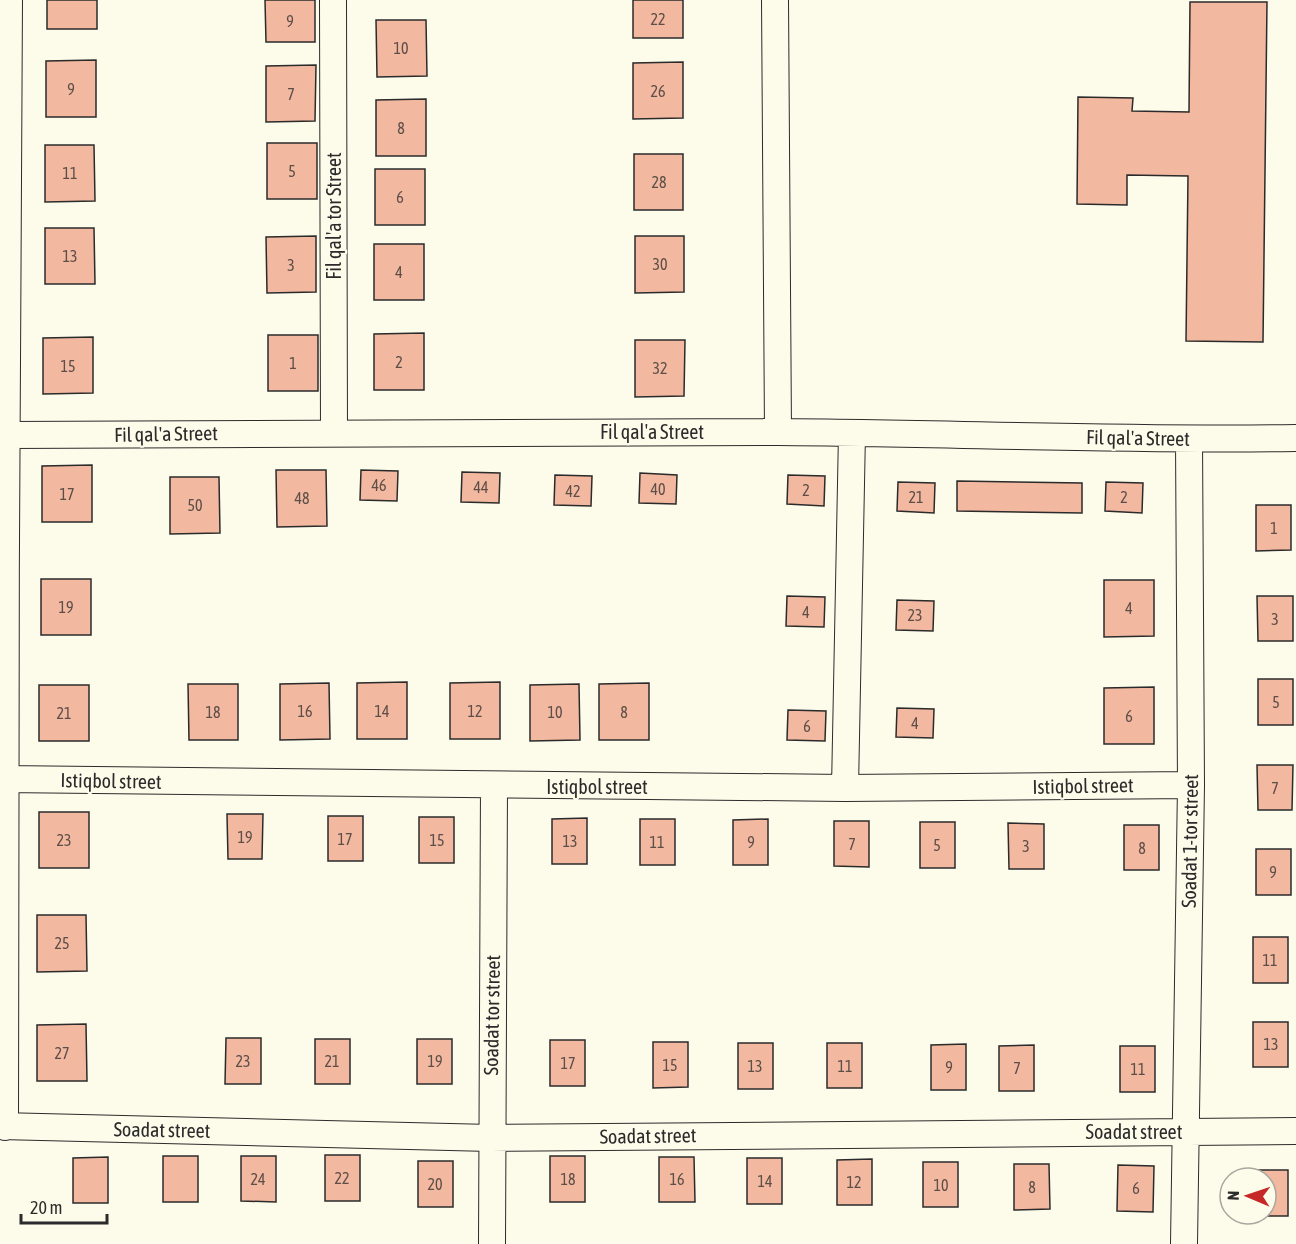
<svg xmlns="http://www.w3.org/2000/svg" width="1296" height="1244" font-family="'Asap Condensed',sans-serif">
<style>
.building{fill:#f2b8a0;stroke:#2b2b2b;stroke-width:1.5}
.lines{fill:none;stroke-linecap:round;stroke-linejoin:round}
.street-casing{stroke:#2b2b2b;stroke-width:28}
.street{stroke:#fdfbea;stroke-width:26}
.labels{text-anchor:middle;stroke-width:4.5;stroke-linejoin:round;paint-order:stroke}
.number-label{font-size:16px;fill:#5d4e48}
.street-label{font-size:20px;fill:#2b2b2b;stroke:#fdfbea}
</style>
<rect width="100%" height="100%" fill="#fdfbea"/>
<path class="building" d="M47,0H97V29H47Z
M265,0H315V42H266Z
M633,0H683V38H633Z
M1190,2H1267L1263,342L1186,341L1188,176L1127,175V205L1077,204L1078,97L1133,98L1132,111L1189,112Z
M376,20H426L427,76L377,77Z
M96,60V117H46V61Z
M683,62V118L633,119V63Z
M316,65L315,121L266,122V66Z
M426,99V156H376V100Z
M267,143H317V199H267Z
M45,145H94L95,201L45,202Z
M634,154H683V210H634Z
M375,169H425V225H375Z
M45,228H94L95,284H45Z
M316,236V292L267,293L266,237Z
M635,236H684V292L635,293Z
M374,244H424V300H374Z
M424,333V390H374V334Z
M268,335H318V391H268Z
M93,337V393L43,394V338Z
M635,340H685L684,396L635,397Z
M92,465V522H42V466Z
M276,470H326L327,526L277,527Z
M361,470L398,471L397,501L360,500Z
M462,472L500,473L499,503L461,502Z
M640,473L677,475L676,504L639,503Z
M555,475L592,476L591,506L554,505Z
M788,475L825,476L824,506L787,504Z
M170,477H219L220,533L170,534Z
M957,481L1082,483V513L957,511Z
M898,482L935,483L934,513L897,511Z
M1106,482L1143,483L1142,513L1105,511Z
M1256,505H1291V550L1256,551Z
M41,579H91V635H41Z
M1104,580H1154V636L1104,637Z
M787,596L825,597L824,627L786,626Z
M1257,596H1293V641H1258Z
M897,600L934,601L933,631L896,630Z
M1258,679H1293V725H1258Z
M407,682V739H357V683Z
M500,682V739H450V683Z
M329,683L330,739L280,740V684Z
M649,683V740H599V684Z
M188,684H238V740H189Z
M579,684L580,740L530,741V685Z
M39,685H89V741H39Z
M1154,687V744H1104V688Z
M897,708L934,709L933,738L896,737Z
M788,710L826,711L825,741L787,740Z
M1257,765H1293L1292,810H1258Z
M39,812H89V868H39Z
M227,814H263L262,859H228Z
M328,816H363V861H328Z
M419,817H454V863H419Z
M587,818V864H552V819Z
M640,819H675V865H640Z
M768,819V865H733V820Z
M834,821H869V867L834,866Z
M920,822H955V868H920Z
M1008,823L1044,824V869H1009Z
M1124,825H1159V870H1124Z
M1256,849H1291V895H1256Z
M37,915H86L87,971L37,972Z
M1253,937H1288V983H1253Z
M1253,1022H1288V1067H1253Z
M86,1024L87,1081H37V1025Z
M226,1038H261V1084H225Z
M315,1039H350V1084H315Z
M417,1039H452V1084H417Z
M550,1040H585V1086H550Z
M653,1042H688V1087L653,1088Z
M738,1043H773V1089H738Z
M827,1043H862V1088H827Z
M966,1044V1090H931V1045Z
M1034,1045V1091H999V1046Z
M1120,1046H1155V1092H1120Z
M325,1155H360V1201H325Z
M163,1156H198V1202H163Z
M241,1156H276V1202L241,1201Z
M550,1156H585V1202H550Z
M108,1157V1203H73V1158Z
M659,1157H694L695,1202H659Z
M747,1158H782V1204H747Z
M872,1159V1205H837V1160Z
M418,1161H453V1207H418Z
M923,1162H958V1207H923Z
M1014,1164H1049L1050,1209L1014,1210Z
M1118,1165L1154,1166L1153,1212L1117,1211Z
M1253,1170H1288V1216H1253V1214H1266V1178H1253Z"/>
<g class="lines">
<defs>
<path id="street" d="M333,0L334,432
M775,0L778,432
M8,435C264,433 521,431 778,432C951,433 1123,441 1296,438
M3,779L845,788L1191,785
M845,788L852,433
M0,1126L491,1138L1296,1131
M5,1127C3,751 8,376 9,0
M492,1244L494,786
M1184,1244L1191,785L1189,439"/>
</defs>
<use href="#street" class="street-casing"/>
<use href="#street" class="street"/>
</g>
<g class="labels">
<g class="number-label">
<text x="658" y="25">22</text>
<text x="290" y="27">9</text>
<text x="401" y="54">10</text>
<text x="71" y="95">9</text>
<text x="658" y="97">26</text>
<text x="291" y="100">7</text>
<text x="401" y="134">8</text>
<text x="292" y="177">5</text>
<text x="70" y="179">11</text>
<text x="659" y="188">28</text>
<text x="400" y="203">6</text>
<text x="70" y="262">13</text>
<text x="660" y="270">30</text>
<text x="291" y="271">3</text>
<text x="399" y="278">4</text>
<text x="399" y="368">2</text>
<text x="293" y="369">1</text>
<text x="68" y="372">15</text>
<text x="660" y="374">32</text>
<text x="379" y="491">46</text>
<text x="481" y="493">44</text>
<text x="658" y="495">40</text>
<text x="806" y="496">2</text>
<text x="573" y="497">42</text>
<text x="67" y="500">17</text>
<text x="916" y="503">21</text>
<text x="1124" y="503">2</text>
<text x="302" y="504">48</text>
<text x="195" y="511">50</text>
<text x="1274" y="534">1</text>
<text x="66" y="613">19</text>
<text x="1129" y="614">4</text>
<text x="806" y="618">4</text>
<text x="915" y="621">23</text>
<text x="1275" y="625">3</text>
<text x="1276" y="708">5</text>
<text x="305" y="717">16</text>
<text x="382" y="717">14</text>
<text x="475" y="717">12</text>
<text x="213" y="718">18</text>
<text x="555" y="718">10</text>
<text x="624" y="718">8</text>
<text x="64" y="719">21</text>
<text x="1129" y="722">6</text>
<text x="915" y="729">4</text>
<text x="807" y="732">6</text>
<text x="1275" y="794">7</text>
<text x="245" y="843">19</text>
<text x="345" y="845">17</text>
<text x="64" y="846">23</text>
<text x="437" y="846">15</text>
<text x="570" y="847">13</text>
<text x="657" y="848">11</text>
<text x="751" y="848">9</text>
<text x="852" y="850">7</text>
<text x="937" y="851">5</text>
<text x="1026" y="852">3</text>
<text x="1142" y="854">8</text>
<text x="1273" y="878">9</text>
<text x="62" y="949">25</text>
<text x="1270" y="966">11</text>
<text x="1271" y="1050">13</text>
<text x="62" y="1059">27</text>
<text x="243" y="1067">23</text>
<text x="332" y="1067">21</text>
<text x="435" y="1067">19</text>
<text x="568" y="1069">17</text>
<text x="670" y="1071">15</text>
<text x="755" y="1072">13</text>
<text x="845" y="1072">11</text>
<text x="949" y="1073">9</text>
<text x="1017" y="1074">7</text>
<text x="1138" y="1075">11</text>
<text x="342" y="1184">22</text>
<text x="258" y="1185">24</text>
<text x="568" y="1185">18</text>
<text x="677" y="1185">16</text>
<text x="765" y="1187">14</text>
<text x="854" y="1188">12</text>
<text x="435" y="1190">20</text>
<text x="941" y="1191">10</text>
<text x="1032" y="1193">8</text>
<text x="1136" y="1194">6</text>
</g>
<g class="street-label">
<text transform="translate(334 216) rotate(-90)" y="7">Fil qal'a tor Street</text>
<text x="652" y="439">Fil qal'a Street</text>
<text transform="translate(166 434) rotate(-1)" y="7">Fil qal'a Street</text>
<text transform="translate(1138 438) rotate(1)" y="7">Fil qal'a Street</text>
<text transform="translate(111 781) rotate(1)" y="7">Istiqbol street</text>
<text transform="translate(1083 786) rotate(-1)" y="7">Istiqbol street</text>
<text x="597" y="794">Istiqbol street</text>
<text transform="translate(1190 841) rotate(-89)" y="7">Soadat 1-tor street</text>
<text transform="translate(492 1015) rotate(-89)" y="7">Soadat tor street</text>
<text transform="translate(162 1130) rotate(1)" y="7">Soadat street</text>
<text x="1134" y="1139">Soadat street</text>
<text transform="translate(648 1136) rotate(-1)" y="7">Soadat street</text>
</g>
</g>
<g transform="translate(1248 1196) rotate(272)"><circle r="28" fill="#fdfbea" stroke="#a9a89e" stroke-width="1.5"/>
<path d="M0-4.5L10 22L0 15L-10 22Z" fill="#c62828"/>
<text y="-9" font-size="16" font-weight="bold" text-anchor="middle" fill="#2b2b2b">N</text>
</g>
<path d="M21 1214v9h86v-9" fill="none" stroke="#2b2b2b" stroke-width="3"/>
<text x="30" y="1214" font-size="18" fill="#2b2b2b" stroke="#fdfbea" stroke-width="4.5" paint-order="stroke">20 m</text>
</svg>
